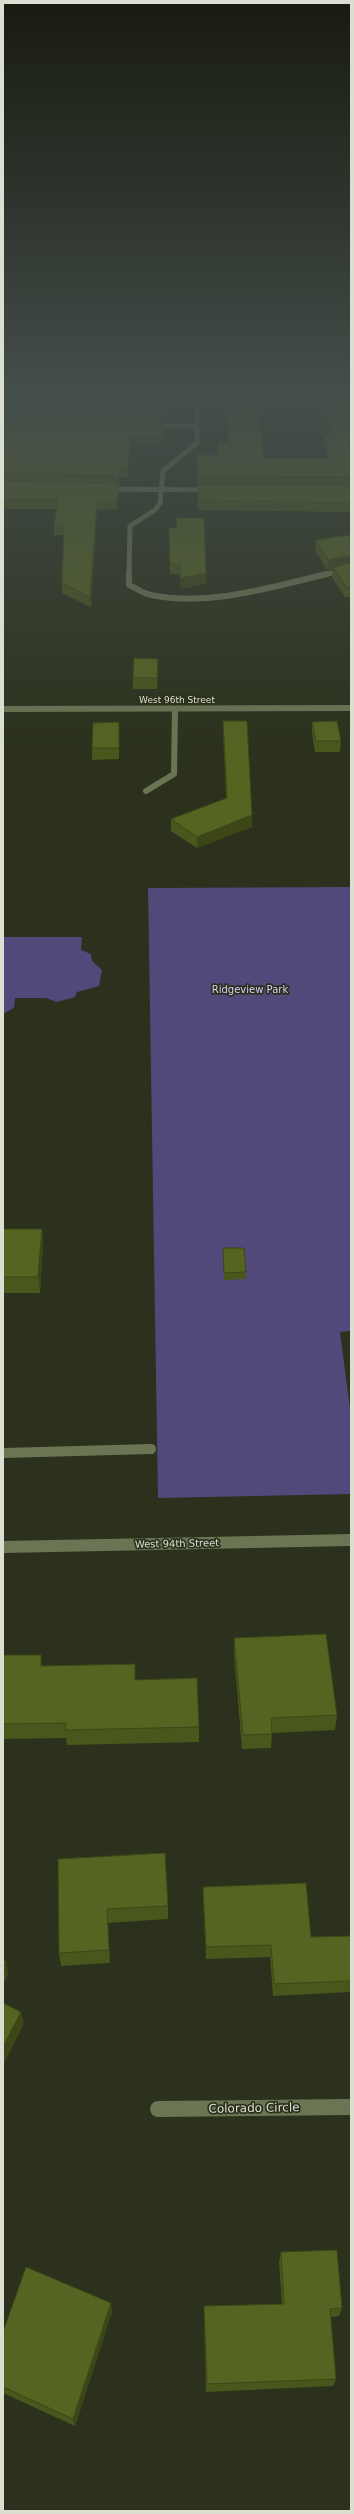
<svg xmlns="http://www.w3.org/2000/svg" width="354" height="2514" font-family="'DejaVu Sans',sans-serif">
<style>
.green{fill:#52487a}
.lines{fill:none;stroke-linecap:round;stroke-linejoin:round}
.minor-far4{stroke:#6c7553;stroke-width:5}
.minor-far3{stroke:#6c7553;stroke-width:6}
.minor-far2{stroke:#6c7553;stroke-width:10}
.minor-far1{stroke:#6c7553;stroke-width:12}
.minor{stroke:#6c7553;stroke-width:16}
.wall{fill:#49561c}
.shaded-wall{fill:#3c4617}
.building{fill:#556421;stroke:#3c4617}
.labels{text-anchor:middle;stroke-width:3.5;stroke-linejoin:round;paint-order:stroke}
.far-street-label{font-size:9px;fill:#dbdfd2;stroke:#2b311c}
.park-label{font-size:10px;fill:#d5cffa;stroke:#2b311c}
.street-label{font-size:10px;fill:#dbdfd2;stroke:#2b311c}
.near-street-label{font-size:12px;fill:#dbdfd2;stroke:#2b311c}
</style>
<rect width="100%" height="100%" fill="#2b311c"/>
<path class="green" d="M351,887V1331L340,1332L351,1416V1494L158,1498L148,888Z
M3,937H82L81,950L91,954L92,961L102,970L99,986L77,992L75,997L57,1002L46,998H15L14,1008L3,1014Z"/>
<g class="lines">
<path class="minor-far4" d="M149,426H197
M105,489L211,490
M129,575L130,526L155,510L160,503L163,471L197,443V395
M323,575L351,569"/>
<path class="minor-far3" d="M129,574V585C136,588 144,594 151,595C209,607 271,587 327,574
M3,709L351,708
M146,791L174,774L175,709"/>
<path class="minor-far2" d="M3,1453L151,1449"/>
<path class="minor-far1" d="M3,1547L351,1540"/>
<path class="minor" d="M158,2109L351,2107"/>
</g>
<path class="wall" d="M3,395H164V422H163L162,444L130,446L128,477H120V485H119V493L117,509L97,510L91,607L62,593V583L64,535H54V526L56,509H3Z
M228,395L254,406L264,458H327L324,444V435H330L320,395H349L351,402V512L198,510L197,455H218V442H228Z
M176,518L206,573V583L180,589V574H170L169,528H176Z
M351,539V597H345L332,577L333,569L327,570L315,550L316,540Z
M158,669L157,689H133V678Z
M223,721L252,815V827L197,848L171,831V819L226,798L223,733Z
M119,722V759L92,760V748Z
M312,722L341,741L340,752H315L312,733Z
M3,1229H42L43,1245L40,1293H3Z
M223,1248L246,1272V1279L224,1280Z
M234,1638L337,1715L335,1730L272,1733L271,1748L242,1749L234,1654Z
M3,1655L43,1666L135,1680L199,1727V1742L67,1745L66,1738L3,1739Z
M165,1853L168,1906V1919L108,1923L110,1963L61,1966L59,1953Z
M203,1887L311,1937L351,1936V1992L273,1996L270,1957L206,1959L203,1900Z
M351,1890V1908L350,1895Z
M281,2252L342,2308L339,2316L331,2317L336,2379L333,2386L206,2392L204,2315V2306L282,2304L279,2261Z
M111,2303L112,2312L75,2426L3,2393V2332Z"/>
<path class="shaded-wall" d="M163,421L162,444L130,446L128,477L127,468L130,438Z
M120,468V485L119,476Z
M119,484V493L117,509V500Z
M97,501V510L91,607L90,597Z
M351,555L350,565L333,567V569L327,570L328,560Z
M206,573V583L180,589V578Z
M158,659V669L157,689V678Z
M252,815V827L197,848V837Z
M42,1229L43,1245L40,1293L38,1277Z
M41,1655L43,1670L41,1666Z
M107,1909L108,1923L110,1963L109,1950Z
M6,1962L8,1975L3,1985V1967Z
M21,2012L24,2024L3,2065V2047Z
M3,2178L4,2183L3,2201Z
M111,2303L112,2312L75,2426L73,2419Z"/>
<path class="building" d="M3,395H164V413H3Z
M228,395H255L254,406H257L264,458H329L324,435H333L323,395H349L351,402V477L198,476L197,455H218V442H229Z
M3,421H163L162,435L130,438L127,468H120L119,476L3,473Z
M3,481L119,484L117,500L97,501L90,597L62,583L64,526H54L58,499L3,500Z
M198,484L351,485V503L198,500Z
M176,518H204L206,573L180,578V564H170L169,528H177Z
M348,535L351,539V555L328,560L316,540Z
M351,563V587H346L333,567Z
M134,658L158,659L157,678H133Z
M223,721H247L252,815L197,837L171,819L227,798Z
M337,721L341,741H316L312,722Z
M119,722V748H92L93,723Z
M3,1229H42L38,1277H3Z
M223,1248H244L246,1272L224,1273Z
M326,1634L337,1715L271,1718L272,1734L243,1735L234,1638Z
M3,1655H41V1666L135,1664V1680L197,1678L199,1727L65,1730L66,1723L3,1724Z
M165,1853L168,1906L107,1909L109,1950L59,1953L58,1859Z
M306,1883L311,1937L351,1936V1981L274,1984L271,1945L206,1947L203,1887Z
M3,1960L6,1962L3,1967Z
M3,2003L21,2012L3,2047Z
M337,2250L342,2308L330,2309L336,2379L207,2384L204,2306L284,2304L281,2252Z
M26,2267L111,2303L73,2419L3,2387V2332Z"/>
<linearGradient id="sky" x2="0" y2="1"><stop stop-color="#181b0f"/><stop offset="0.53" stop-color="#444e4b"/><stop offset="1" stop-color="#444e4b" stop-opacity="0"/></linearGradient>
<rect width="354" height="747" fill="url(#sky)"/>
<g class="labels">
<g class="far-street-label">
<text x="177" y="703">West 96th Street</text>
</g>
<g class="park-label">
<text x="250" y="993">Ridgeview Park</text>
</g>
<g class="street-label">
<text transform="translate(177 1543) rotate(-1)" y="4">West 94th Street</text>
</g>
<g class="near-street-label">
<text transform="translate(254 2108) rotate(-1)" y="4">Colorado Circle</text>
</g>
</g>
<rect width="354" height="2514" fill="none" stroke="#dbdfd2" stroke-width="8"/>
</svg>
